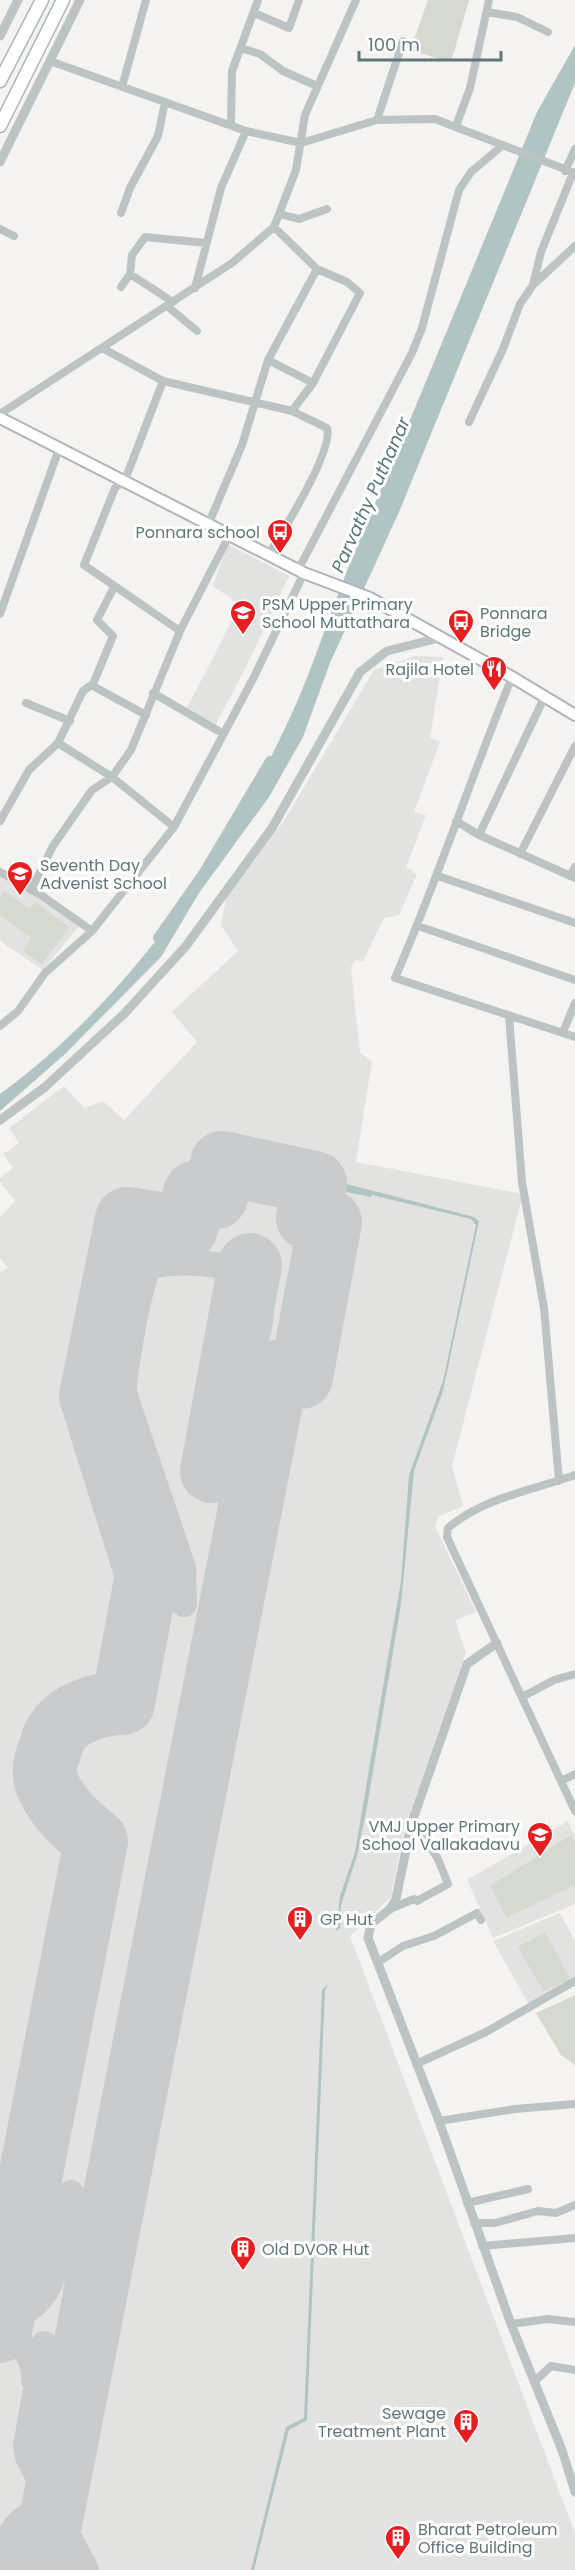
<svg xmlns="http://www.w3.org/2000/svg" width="575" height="2570" font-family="Poppins,sans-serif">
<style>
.built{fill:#e2e3e1}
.green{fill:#d5d9cf}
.water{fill:#b1c4c4}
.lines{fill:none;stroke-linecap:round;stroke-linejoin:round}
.canal{stroke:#b1c4c4;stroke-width:10}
.taxiway{stroke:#c8cccc;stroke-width:26}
.runway{stroke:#c8cccc;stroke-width:64}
.secondary-casing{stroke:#acb5b8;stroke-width:14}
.trunk-casing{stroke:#adb4b6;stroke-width:15}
.minor{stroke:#bcc3c5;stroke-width:8}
.tertiary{stroke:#bcc3c5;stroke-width:9}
.secondary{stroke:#fff;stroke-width:10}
.trunk{stroke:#fff;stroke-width:12}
.labels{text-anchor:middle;stroke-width:6;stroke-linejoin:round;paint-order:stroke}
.poi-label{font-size:16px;fill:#5e767c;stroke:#fff;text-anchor:start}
.water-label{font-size:18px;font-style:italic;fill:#597878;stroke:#fff}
</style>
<rect width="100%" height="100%" fill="#f4f3f0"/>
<path class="built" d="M227,544L289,576L246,667L215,726L187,708L240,605L213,586Z
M415,656L443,657L430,738L440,742L414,812L426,815L406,867L417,874L399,915L384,918L363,962L355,960L351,967L360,1053L372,1061L356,1162L523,1194L452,1466L463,1506L439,1516L435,1526L476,1612L455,1620L466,1652L404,1831L391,1897L350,1936L575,2533V2570H0V1272L8,1268L0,1258V1217L15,1201L0,1182V1178L13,1168L3,1154L19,1143L9,1128L64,1086L84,1108L103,1101L124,1120L197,1042L172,1012L238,951L221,925L227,895L284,821L374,670Z
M0,868L79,926L43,970L0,941Z
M568,1821L575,1836V1904L493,1938L467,1880Z
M560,1913L575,1941V1981L528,2003L493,1941Z"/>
<path class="green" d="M428,0H469L454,52L451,60L446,61L413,51L411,48Z
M4,891L30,909L35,902L69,927L42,964L23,951L31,937L0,916V897Z
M571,1835L575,1845V1885L506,1918L490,1886Z
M545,1932L571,1980L543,1991L518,1947Z
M575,1995V2065L561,2055L536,2013Z"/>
<path class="water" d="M575,45V83L399,512L330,663L303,737L269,797L199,893L161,957L64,1055L0,1111V1094C127,1001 220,866 287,724C314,668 331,607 356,549C417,404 477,258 537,112Z
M343,1183L474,1217L479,1221L443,1391L414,1471L401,1604L367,1807L357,1856L341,1905L340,1928L336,1931L340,1896L355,1852L401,1581L409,1475L443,1381L476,1225L471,1219L372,1195L371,1197L341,1191Z
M328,1984L325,1991L307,2420L289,2430L254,2570H251L286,2427L304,2418L322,1990Z"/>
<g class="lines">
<path class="canal" d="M158,938L203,874L270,761"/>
<path class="taxiway" d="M184,1604L183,1568L124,1393C123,1377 140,1277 149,1269C163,1256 242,1264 254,1278C261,1286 261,1299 261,1309C261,1351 230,1383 219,1423
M0,2320C62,2311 61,2242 71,2193
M0,2327C19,2340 36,2356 34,2381
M44,2344L26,2446L28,2457L58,2516
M0,2570C6,2538 17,2504 58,2516L86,2570"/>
<path class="runway" d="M212,1471L250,1265
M0,2331L96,1841C75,1824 55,1806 46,1781C43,1771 46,1758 50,1749C52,1744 53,1736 57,1732C70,1712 101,1703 123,1703L147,1575L91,1396L127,1219L186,1228L195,1193L216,1197L222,1163L315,1183L308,1218L330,1222L301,1377L277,1372L41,2570"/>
<defs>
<path id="secondary" d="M0,418L304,573L370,598L512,677L575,715"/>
<path id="trunk" d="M0,81L42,0
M0,126L63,0"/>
</defs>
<use href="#secondary" class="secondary-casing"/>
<use href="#trunk" class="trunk-casing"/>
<path class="minor" d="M487,12L517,17L548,32
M254,13L289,28L299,0
M241,48L260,54L283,71L317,86
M50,61L246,131L301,143L377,120L435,119L575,173
M122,87L146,0
M377,120L403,41
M231,124L232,71L258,0
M456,126L470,88L489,0
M565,171L575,149
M121,213L130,188L158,136L165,102
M280,214L299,219L327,209
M274,227L317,269L347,282L360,293L313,383L292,411
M0,229L14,236
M130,274L173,302
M533,285L541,252L573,173
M121,287L130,274L132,255L145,237L206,243
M195,288L221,188L246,131
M167,306L197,331
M102,348L163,381L292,411L327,428C334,450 282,533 269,554
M268,360L313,383
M163,381L125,480L115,488L84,565L180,631
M0,414L232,263L274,227L296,170L305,115L356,0
M469,422L503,349L520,304L533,285L575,246
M208,525L242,445L268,360L317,269
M298,570L412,353L422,328L459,190L471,172L503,145
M0,614L59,449
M512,677C471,777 438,879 395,978L575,1037
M93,684L113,636L97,620L114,587
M153,693L222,733
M26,703L70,721
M58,743L83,691L91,685L146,715
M0,821L29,770L58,743L112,777L174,827
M456,821L479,835L575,878
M479,835L545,696
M520,854L575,746
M0,872L41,895L92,931
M438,876L575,923
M570,876L575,867
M31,890L53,846L92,790L112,777L131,750L180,631L230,534
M418,926L575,980
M509,1016L522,1182L544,1308L559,1481
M0,1026L18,1011L45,973L92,931L174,827L254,677L304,573
M563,1032L575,1003
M575,1475C533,1490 483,1498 448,1528L447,1537L575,1811
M522,1697L554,1680L575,1674
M561,1781L575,1774
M390,1909L414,1899L417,1901L448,1884L438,1859L413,1820
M377,1963L403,1946L434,1936L477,1913L481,1920
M416,2064L486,2032L575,1981
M439,2121L515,2109L575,2104
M467,2203L528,2189
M474,2223H495L538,2211L556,2213L575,2205
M482,2246L575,2238
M511,2324L548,2319L575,2322
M534,2382L551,2366L575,2370"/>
<path class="tertiary" d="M0,36L18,0
M0,162L80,0
M0,1120L45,1087L124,1014L186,946L272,828L360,672L387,651L439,638
M497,1643L467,1664L411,1825L396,1899L390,1909L371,1924L368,1938L439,2121L511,2324L562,2450L575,2492"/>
<use href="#secondary" class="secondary"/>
<use href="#trunk" class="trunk"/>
</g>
<defs>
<symbol id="bus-pin" viewBox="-11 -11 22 30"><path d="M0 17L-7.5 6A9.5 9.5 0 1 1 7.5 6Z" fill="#e71d1f" stroke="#fff"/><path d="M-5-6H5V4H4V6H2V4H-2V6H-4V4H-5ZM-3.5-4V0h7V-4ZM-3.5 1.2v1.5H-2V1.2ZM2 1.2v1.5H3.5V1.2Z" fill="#fff"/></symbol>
<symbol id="school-pin" viewBox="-11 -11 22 30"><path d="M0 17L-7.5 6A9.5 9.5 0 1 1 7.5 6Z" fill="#e71d1f" stroke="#fff"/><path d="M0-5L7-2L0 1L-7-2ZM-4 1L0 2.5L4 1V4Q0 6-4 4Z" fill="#fff"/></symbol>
<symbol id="restaurant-pin" viewBox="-11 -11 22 30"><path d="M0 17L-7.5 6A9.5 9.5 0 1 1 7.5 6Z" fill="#e71d1f" stroke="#fff"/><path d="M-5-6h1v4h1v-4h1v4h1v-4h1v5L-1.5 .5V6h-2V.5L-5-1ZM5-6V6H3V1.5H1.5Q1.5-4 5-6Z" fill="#fff"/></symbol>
<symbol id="building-pin" viewBox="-11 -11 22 30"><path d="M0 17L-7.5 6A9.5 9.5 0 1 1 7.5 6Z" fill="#e71d1f" stroke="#fff"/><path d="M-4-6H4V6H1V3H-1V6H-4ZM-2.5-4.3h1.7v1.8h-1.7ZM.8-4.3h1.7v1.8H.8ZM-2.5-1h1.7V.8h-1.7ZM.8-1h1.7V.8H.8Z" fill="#fff"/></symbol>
</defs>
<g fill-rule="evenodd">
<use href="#bus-pin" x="265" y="517" width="30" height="40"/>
<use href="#school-pin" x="228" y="598" width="30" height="40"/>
<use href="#bus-pin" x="446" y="607" width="30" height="40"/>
<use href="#restaurant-pin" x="479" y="654" width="30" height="40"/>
<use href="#school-pin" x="5" y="859" width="30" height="40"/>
<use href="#school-pin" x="525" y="1820" width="30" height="40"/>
<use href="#building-pin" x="285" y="1904" width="30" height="40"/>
<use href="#building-pin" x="228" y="2234" width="30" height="40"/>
<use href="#building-pin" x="451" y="2407" width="30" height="40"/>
<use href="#building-pin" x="383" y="2523" width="30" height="40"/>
</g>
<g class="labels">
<g class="poi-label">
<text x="260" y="538" text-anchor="end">Ponnara school</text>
<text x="262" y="610">PSM Upper Primary<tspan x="262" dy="18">School Muttathara</tspan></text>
<text x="480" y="619">Ponnara<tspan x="480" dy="18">Bridge</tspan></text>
<text x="474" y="675" text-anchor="end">Rajila Hotel</text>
<text x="40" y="871">Seventh Day<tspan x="40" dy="18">Advenist School</tspan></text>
<text x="520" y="1832" text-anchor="end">VMJ Upper Primary<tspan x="520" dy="18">School Vallakadavu</tspan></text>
<text x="320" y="1925">GP Hut</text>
<text x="262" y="2255">Old DVOR Hut</text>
<text x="446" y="2419" text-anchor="end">Sewage<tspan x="446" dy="18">Treatment Plant</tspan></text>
<text x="418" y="2535">Bharat Petroleum<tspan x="418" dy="18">Office Building</tspan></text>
</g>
<g class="water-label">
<text transform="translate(371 495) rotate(-66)" y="6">Parvathy Puthanar</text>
</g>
</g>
<path d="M359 51v9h142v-9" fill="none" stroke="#5e767c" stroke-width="3"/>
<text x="368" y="51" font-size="18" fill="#5e767c" stroke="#ffffff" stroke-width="4.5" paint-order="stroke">100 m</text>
</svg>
